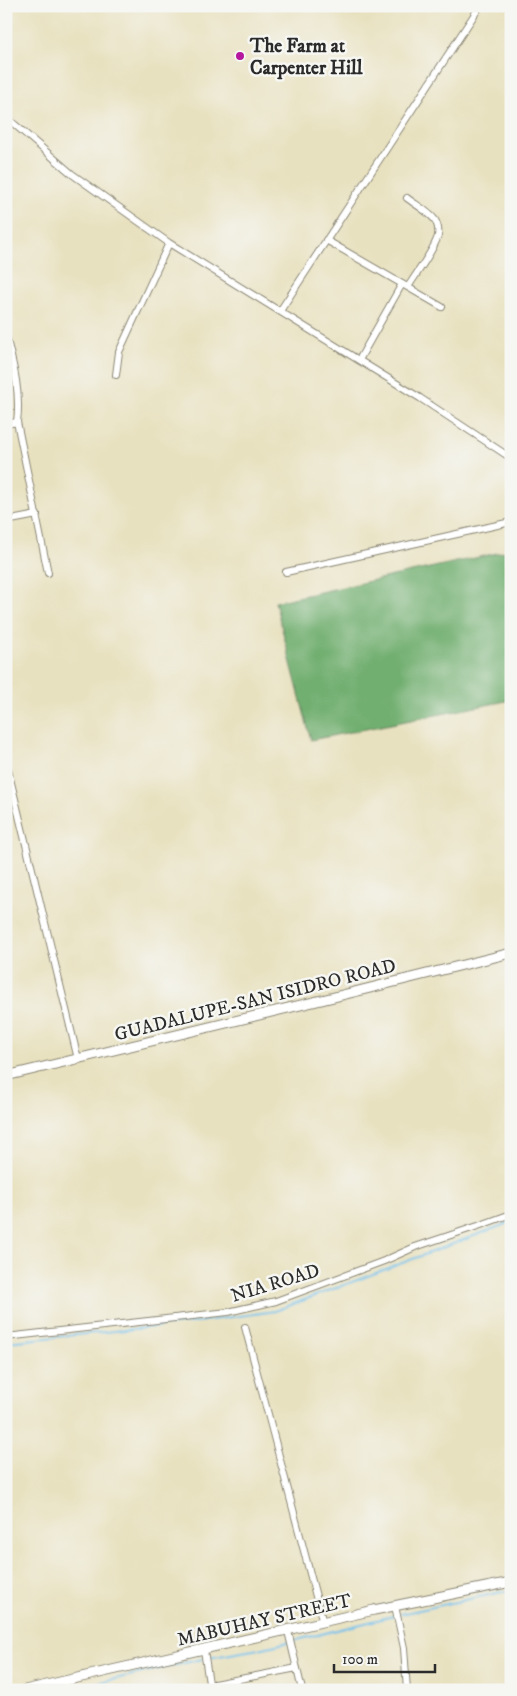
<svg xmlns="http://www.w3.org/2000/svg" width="517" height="1696" font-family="'IM FELL DW Pica',serif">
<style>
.forest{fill:#71af70;stroke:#4e6d4e}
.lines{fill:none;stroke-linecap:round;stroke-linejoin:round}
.stream{stroke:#71c0ec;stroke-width:2}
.street-casing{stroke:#8a8675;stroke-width:8}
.secondary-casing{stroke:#8a8675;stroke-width:11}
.street{stroke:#fff;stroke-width:6}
.secondary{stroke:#fff;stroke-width:9}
.poi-dot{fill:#b5179e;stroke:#f6f6f2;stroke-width:2}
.labels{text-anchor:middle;stroke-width:5;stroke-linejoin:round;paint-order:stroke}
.poi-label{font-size:19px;font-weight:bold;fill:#2b2b2b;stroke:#f6f6f2;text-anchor:start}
.street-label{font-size:19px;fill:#2b2b2b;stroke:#f6f6f2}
</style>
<rect width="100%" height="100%" fill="#f6f6f2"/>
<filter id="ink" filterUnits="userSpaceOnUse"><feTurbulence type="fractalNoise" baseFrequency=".02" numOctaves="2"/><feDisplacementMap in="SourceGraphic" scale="10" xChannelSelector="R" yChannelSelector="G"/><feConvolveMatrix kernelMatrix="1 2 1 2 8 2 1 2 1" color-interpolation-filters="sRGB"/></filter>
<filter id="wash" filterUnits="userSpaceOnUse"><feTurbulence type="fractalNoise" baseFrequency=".0096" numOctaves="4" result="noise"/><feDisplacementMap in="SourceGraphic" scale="20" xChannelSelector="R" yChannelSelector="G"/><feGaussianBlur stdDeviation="1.12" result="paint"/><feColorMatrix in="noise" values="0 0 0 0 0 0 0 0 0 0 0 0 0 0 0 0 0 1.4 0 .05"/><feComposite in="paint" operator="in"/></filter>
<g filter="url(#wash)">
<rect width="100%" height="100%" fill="#e8e1bf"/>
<path class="forest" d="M511,550V700L311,740L275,602Z"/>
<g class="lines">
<path class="stream" d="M6,1342L183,1324L275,1311L511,1222
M401,1614L511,1590
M293,1641L393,1616
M208,1658L259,1649L289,1642
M67,1690L202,1659"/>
</g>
</g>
<g filter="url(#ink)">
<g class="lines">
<defs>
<path id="street" d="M6,117L72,174L169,243L420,398L511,458
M407,198C416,205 428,211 435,220C438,225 439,230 438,236C434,250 416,274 408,287
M326,240L442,307
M280,311L480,6
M6,336C13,364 21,392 17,422L48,573
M359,360L402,284
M116,375L119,352L169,243
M6,424L17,422
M6,521L37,515
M286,572L511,522
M6,762L78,1059
M245,1327L323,1623
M6,1337L228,1312L276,1301L384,1261L415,1247L478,1226L511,1214
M395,1606L404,1648L407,1690
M288,1631L302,1690
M204,1650L210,1690
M209,1685L297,1668"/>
<path id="secondary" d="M6,1076L334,997L511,953
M25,1690L374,1610L511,1582"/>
</defs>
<use href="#street" class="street-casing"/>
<use href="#secondary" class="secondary-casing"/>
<use href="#street" class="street"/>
<use href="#secondary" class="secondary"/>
</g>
</g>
<circle class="poi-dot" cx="240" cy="56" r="5"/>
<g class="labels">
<g class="poi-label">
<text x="250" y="52">The Farm at<tspan x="250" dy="22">Carpenter Hill</tspan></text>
</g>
<g class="street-label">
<text transform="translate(255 999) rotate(-14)" y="7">GUADALUPE-SAN ISIDRO ROAD</text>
<text transform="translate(275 1282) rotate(-17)" y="7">NIA ROAD</text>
<text transform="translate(264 1619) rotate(-13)" y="7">MABUHAY STREET</text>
</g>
</g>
<rect width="517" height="1696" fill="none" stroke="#f6f6f2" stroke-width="25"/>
<path d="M334 1664v8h101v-8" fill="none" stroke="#2b2b2b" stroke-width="2.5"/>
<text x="342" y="1664" font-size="15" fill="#2b2b2b" stroke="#f6f6f2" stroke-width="4" paint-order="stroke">100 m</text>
</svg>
